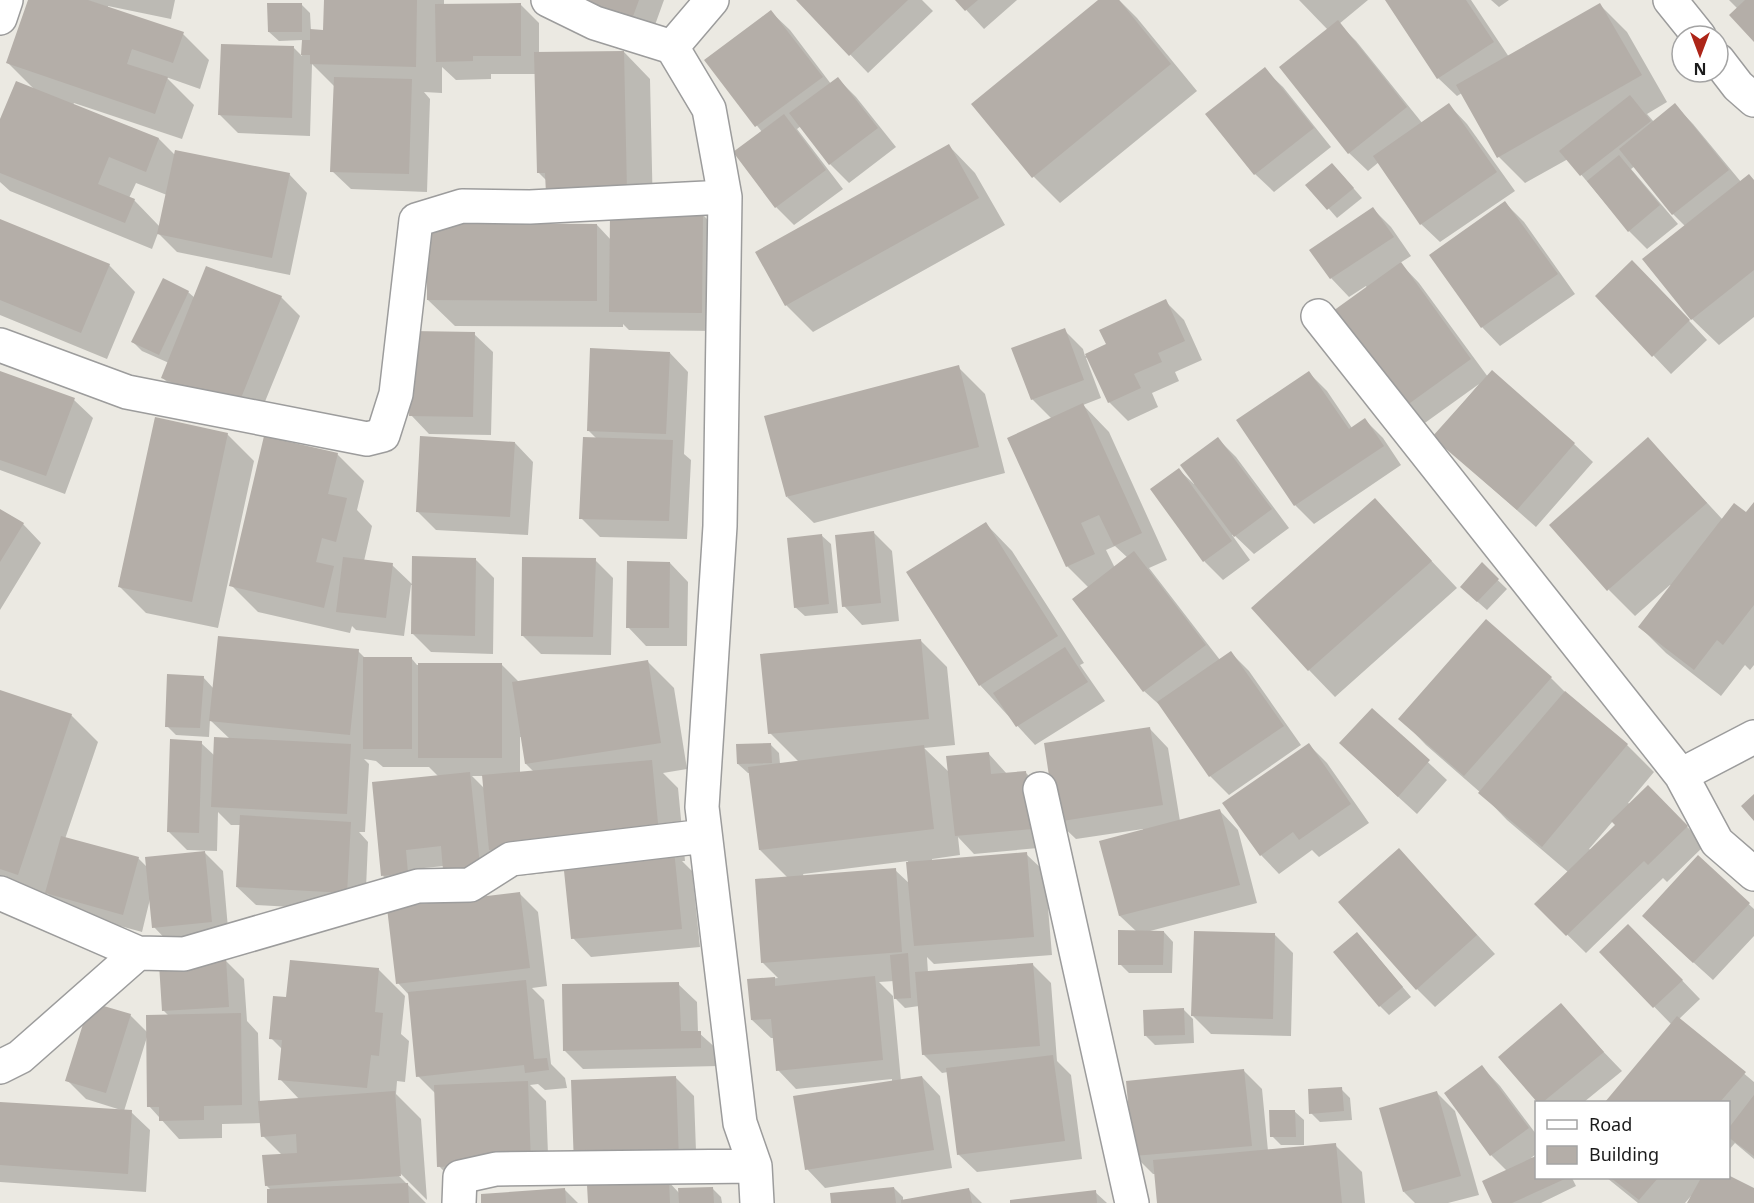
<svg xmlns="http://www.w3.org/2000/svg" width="1754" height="1203" font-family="'Noto Sans',sans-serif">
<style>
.shadow{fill:#0003;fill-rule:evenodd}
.building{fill:#b4aea8}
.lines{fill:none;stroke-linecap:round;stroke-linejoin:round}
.street-casing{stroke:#9c9c9c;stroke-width:36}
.street{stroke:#fff;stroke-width:33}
</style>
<rect width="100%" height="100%" fill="#ebe9e2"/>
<path class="shadow" d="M29,0H175L171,19L108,6V8L183,34L209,60L200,89L166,77L194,105L182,139L74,103L73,105L159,139L175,155L289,174L307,193L290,275L177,252L158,233L152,249L10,191L0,182V123L35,90L8,63ZM136,183L167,195L160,227L134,200L129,198Z
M326,0H444V6L520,4L539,23V54L624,52L650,79L653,214L703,215L721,233L719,331L629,330L623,324V327L455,326L428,300L597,225L611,240V219L547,181L538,172L536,74H491V79L456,80L442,67V93L424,92L430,99L427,192L351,189L332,171L335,87L312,64L310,136L238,133L220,115L294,48L302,56L303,40L279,41L269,32L301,4L310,13L311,31L325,32Z
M565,0H664L651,36Z
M798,0H922L933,11L868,73Z
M957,0H1017L984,29Z
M1100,0H1119L1137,18L1197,91L1060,203L1034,177L973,104Z
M1299,0H1368L1339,24L1356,41L1423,124L1449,105L1467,124L1515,191L1440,242L1421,224L1379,162L1368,171L1349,153L1328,30Z
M1386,0H1471L1509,57L1600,5L1627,32L1667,102L1647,114L1654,122L1675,105L1693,124L1741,182L1754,181V317L1719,345L1692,319L1685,226L1670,211L1635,166L1631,169L1678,224L1647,249L1629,231L1568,159L1525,183L1499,157L1462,93L1457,96L1438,78Z
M1491,0H1509L1499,7Z
M1729,0H1754V39L1738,9Z
M771,12L790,30L831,84L838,79L856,97L896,147L849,183L830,164L801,126L797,129L843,189L794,225L776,207L762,132L706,61Z
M1264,69L1283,87L1331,147L1274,192L1255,174Z
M949,146L975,173L1005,225L813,332L786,305Z
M1341,174L1362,198L1337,218L1308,185Z
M1505,203L1524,222L1575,294L1500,346L1482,327Z
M1373,209L1391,227L1411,256L1400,263L1419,283L1488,377L1574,444L1593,462L1536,527L1434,437L1479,384L1422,425L1404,407L1367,288L1366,286L1349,297L1331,278Z
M0,221L109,265L135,292L107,359L0,315Z
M207,268L281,297L300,316L255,426L181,396L163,378L169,363L142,351L133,342L188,292L195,298Z
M1651,280L1707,340L1671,374L1653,355Z
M1165,301L1184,320L1202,360L1175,372L1179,381L1152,393L1158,407L1128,421L1109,402L1089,357L1086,358L1101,398L1083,405L1109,432L1167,560L1149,568L1220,660L1231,653L1249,671L1301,745L1229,795L1210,776L1164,709L1144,691L1074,599L1089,588L1067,566L1009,439L1052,419L1032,399L1064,330L1083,349L1085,356L1108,345ZM1115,546L1128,558L1115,568L1106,550Z
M474,334L493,352L491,435L429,434L411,415Z
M670,353L688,372L684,454L691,460L687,539L600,537L581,518L597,439L588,430Z
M958,367L985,394L1005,473L814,523L787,497Z
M0,372L74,400L93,418L65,494L0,470Z
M1309,373L1327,391L1352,428L1365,420L1383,438L1401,465L1314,524L1295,505L1238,420Z
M227,434L254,461L218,628L146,613L119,586Z
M1218,439L1236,457L1289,528L1254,554L1233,534L1232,535L1250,560L1223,580L1205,562L1152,490L1179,470L1194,484Z
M1648,439L1723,520L1747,514L1754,505V665L1750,670L1745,665L1721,696L1666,653L1640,627L1672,586L1670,585L1635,616L1609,590Z
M515,443L533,462L528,535L436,530L417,511Z
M337,454L364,481L357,510L372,526L364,561L392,565L413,585L475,559L494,578L493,654L431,652L412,633L413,585H411L404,636L356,630L352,626L350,633L258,612L231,585Z
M1374,500L1457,588L1335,697L1309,670Z
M0,511L23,524L41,543L0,610Z
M986,524L1012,551L1084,663L1080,665L1105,701L1035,745L980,685Z
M874,533L892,551L899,621L862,625L844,606Z
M821,535L831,544L838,613L805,616L795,607Z
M595,560L613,578L611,655L541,654L522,635Z
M670,563L688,582L687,646H646L628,627Z
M1482,565L1507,589L1487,610L1471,596Z
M920,640L947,667L955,745L924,748L950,773L988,753L1007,774L1025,772L1044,791L1049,847L974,854L958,837L960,855L932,859V861L1026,854L1045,872L1052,955L934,964L927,957L928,973L1033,965L1051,983L1057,1061L1071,1075L1082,1159L977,1172L958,1154L948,1072L942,1073L923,1054L919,1006L905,1008L896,999L894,981L879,982L893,996L901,1081L922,1077L940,1096L952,1168L825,1188L807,1169L892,1082V1079L796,1089L778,1070L775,1038H771L752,1020L748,981L778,978L762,962L788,878L760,850L750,773H748L738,764L770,744L779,753L780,764L799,762L770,733ZM908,861L910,884L895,870L804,877L803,874Z
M358,651L366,659H412L417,665H502L519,682L647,661L674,688L687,769L663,773L678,788L685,861H682L692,871L700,947L591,957L573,938L566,871L517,876L495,853L498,884L444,866L424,868L426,891L401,894L383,876L439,777L429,767H383L376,761L364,759L369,764L365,832H359L368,842L365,911L256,905L237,887L241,825H231L218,812L217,851L187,850L168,831L201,743L215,756L230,739L210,720L209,737L176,735L167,726L203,677L214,689ZM520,737H522L526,764L534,772L520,773ZM472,776H484L485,789Z
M1551,678L1574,701L1627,745L1654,772L1628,803L1630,804L1648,787L1705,845L1667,882L1663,878L1586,953L1536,904L1568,872L1507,820L1481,793L1426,745L1400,718ZM1613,821L1617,825L1591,850L1589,849Z
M0,692L71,715L98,742L65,839L138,858L148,868L205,853L223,871L229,940L172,946L154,927L150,899L142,932L66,911L47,893L45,901L0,886Z
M1372,710L1447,780L1417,814L1360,762Z
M1150,729L1168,748L1180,821L1220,811L1238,830L1257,903L1150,931L1164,932L1173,942L1172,973H1129L1120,964L1137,932L1120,916L1101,842L1143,831V829L1076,839L1057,821Z
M1309,745L1327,763L1369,823L1319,857L1312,850L1279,874L1261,855Z
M1399,850L1495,954L1435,1007L1417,989Z
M1698,857L1754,909V936L1713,980L1662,934Z
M519,893L538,912L547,986L532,988L544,1000L551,1064L565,1078L567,1088L545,1090L538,1084L530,1085L546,1101L549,1181L457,1185L439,1166L436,1094L418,1076L409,995L398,983Z
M1274,934L1293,953L1291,1036L1211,1034L1193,1016Z
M1366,943L1411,997L1389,1015L1380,1006Z
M1647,944L1700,999L1679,1019L1754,1082V1159L1735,1143L1728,1151V1102H1607L1672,1025L1601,952Z
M226,961L244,979L247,1021L258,1033L260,1103L300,1100L280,1079L283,1050L271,1038L287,998L378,969L405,996L401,1034L409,1041L405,1082L397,1081L396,1094L421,1119L427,1200L397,1170L395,1172L426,1203H269L271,1190L266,1185L282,1155L263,1136L262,1123L222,1124V1138L179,1139L149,1106L147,1037L124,1111L131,1112L150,1130L146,1192L0,1182V1103L121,1110L86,1099L67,1080L130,1015L148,1033L169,1016L163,1010Z
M678,984L697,1002L698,1032L719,1051V1066L583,1069L564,1050Z
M1184,1010L1193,1019L1194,1043L1155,1045L1146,1036Z
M1598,1046L1622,1071L1584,1102H1539L1500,1057Z
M1482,1067L1500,1086L1536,1134V1154L1531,1158L1536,1157V1178H1572L1576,1186L1541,1203H1494L1507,1171L1491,1155L1446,1094Z
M1244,1071L1262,1089L1268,1151L1304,1148V1145H1281L1272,1136L1294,1111L1304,1120V1148L1335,1145L1362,1172L1365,1203H1158L1156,1174H1153L1134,1155Z
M675,1077L694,1096L697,1179L667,1180L680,1194L712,1188L721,1197L722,1203H589L596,1186L575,1165Z
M1341,1089L1350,1098L1352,1120L1320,1122L1311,1113Z
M1437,1093L1455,1111L1479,1195L1448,1203H1415L1404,1192Z
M1607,1178H1728L1754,1190V1203H1689L1691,1196L1685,1203H1638Z
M894,1188L903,1197V1201L968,1189L982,1203H833Z
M564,1189L578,1203H483Z
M1095,1192L1107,1203H1012Z"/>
<path class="building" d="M28,0H88L184,32L173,63L132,49L127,64L168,77L155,114L6,63Z
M324,0H417L416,67L310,64V55H301L302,40H310V29L323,30Z
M582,0H639L632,19Z
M796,0H908L849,56Z
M955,0H978L965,11Z
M1098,0H1119L1171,64L1032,178L971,104Z
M1385,0H1466L1494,42L1437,79Z
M1745,0H1754V42L1729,15Z
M267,3H302V32H268Z
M521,3V56H473V61L436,62L435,4Z
M1600,3L1642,75L1497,158L1456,85Z
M771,10L823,77L755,127L704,60Z
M1338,20L1407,107L1348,154L1279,67Z
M221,44L294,46L292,118L218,115Z
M624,51L627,192L546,194L545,173H537L534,52Z
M1265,67L1314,128L1254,175L1205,114Z
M334,77L412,79L409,174L330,172Z
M838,77L878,128L829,165L789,113Z
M16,81L159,138L146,172L109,157L98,184L135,199L125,223L0,173V119Z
M1630,95L1651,121L1580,176L1559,151Z
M1449,103L1497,172L1420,225L1373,156Z
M1675,103L1729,170L1672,215L1619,149Z
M784,114L826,170L775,208L733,152Z
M949,144L979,198L785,306L755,252Z
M175,150L290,173L272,258L157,234Z
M1619,155L1660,205L1628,232L1587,181Z
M1332,163L1354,188L1327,210L1305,185Z
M1749,174L1754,180V270L1691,320L1642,259Z
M1505,201L1558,274L1481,328L1429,255Z
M1373,207L1394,237L1330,279L1309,250Z
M610,213H703L702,313L609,312Z
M0,219L110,264L81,333L0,300Z
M427,223L597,224V301L427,300Z
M1632,260L1690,320L1652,357L1595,296Z
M1401,262L1471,359L1403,408L1333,311Z
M206,266L282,296L237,408L161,378Z
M163,278L189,291L159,355L131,342Z
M1166,299L1185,341L1158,353L1162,362L1134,374L1141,388L1108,403L1085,354L1106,344L1099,330Z
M1065,328L1084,380L1031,400L1011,348Z
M412,331L475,332L473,417L409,416Z
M590,348L670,352L666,434L587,431Z
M959,365L979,447L786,497L764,416Z
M1492,370L1575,443L1517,510L1432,437Z
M0,371L75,398L46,476L0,460Z
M1309,371L1349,429L1365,418L1384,446L1294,506L1236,420Z
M1083,403L1142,533L1114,546L1099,515L1081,523L1095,554L1066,567L1007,438Z
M155,417L228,433L192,602L118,587Z
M264,436L338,453L328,494L347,498L336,542L322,538L316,562L334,566L324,608L229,586Z
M420,436L515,442L510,517L416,512Z
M583,437L673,440L669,521L579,519Z
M1218,437L1272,509L1234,537L1180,465Z
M1648,437L1707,503L1607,591L1549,525Z
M1179,468L1232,541L1203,562L1150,489Z
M1375,498L1432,561L1308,671L1251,608Z
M1754,502V605L1723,645L1717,640L1694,670L1638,627L1734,503L1746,512Z
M0,509L24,523L0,562Z
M986,522L1058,636L979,686L906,572Z
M874,531L881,603L842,607L835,535Z
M822,534L829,604L794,608L787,538Z
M1134,551L1206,645L1143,692L1072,599Z
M412,556L476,558L475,636L411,634Z
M343,557L393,563L386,618L336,612Z
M522,557L596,558L593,637L521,636Z
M627,561L670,562L669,628H626Z
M1482,562L1499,579L1477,602L1460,587Z
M1486,619L1552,677L1464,776L1398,719Z
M218,636L359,649L350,735L209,721Z
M921,639L929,719L768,734L760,654Z
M1065,647L1088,682L1016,727L993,693Z
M1231,651L1284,726L1209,777L1157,702Z
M363,657H412V749H363Z
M648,660L661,743L525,764L512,682Z
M418,663H502V758H418Z
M167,674L204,676L200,728L165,727Z
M0,690L72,714L18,875L0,869Z
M1565,691L1628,744L1542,847L1478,793Z
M1372,708L1430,760L1398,797L1339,743Z
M1150,727L1163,805L1056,822L1044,743Z
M214,737L351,744L347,814L211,807Z
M170,739L202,741L199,833L167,832Z
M771,743L772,763L737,764L736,744Z
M1309,743L1351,804L1299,840L1293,832L1260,856L1222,803Z
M924,745L934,829L759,850L748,767Z
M989,752L991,774L1026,771L1032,829L955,836L946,756Z
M652,760L659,834L489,850L482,775Z
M470,772L480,866L443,870L441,846L406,850L408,873L381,876L372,782Z
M1648,785L1688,826L1648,865L1644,861L1566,936L1534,904L1615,825L1611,821Z
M1754,794V821L1741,806Z
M1220,809L1240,885L1119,916L1099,841Z
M240,815L351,822L347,893L236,887Z
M61,836L139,857L123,915L45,893Z
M1399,848L1477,935L1416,990L1338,902Z
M674,850L682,929L571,939L563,861Z
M205,851L212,922L152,928L145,857Z
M1027,852L1034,937L914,946L906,862Z
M1698,855L1750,903L1693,963L1642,916Z
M896,868L902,952L761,963L755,879Z
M520,892L530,968L396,984L387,908Z
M1628,924L1683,980L1653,1008L1599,952Z
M1118,930L1164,931L1163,965H1118Z
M1194,931L1275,933L1273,1019L1191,1016Z
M1357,932L1403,987L1379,1007L1333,952Z
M908,953L911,998L894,999L890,955Z
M226,959L229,1007L162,1011L159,964Z
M290,960L379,968L375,1012L383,1013L379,1056L371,1055L367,1088L278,1080L282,1040L269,1039L273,996L286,997Z
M1033,963L1040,1046L922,1055L915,972Z
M875,976L883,1060L776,1071L771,1019L751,1020L747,979L775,977V986Z
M526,980L534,1059L547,1058L549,1070L525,1073L524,1065L416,1077L408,992Z
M679,982L681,1031H701V1048L563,1051L562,984Z
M90,1002L131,1014L106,1093L65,1081Z
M1561,1003L1604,1052L1543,1102H1537L1498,1057Z
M1184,1008L1185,1035L1144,1036L1143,1010Z
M241,1013L242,1105L204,1106V1120L159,1121V1107H147L146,1015Z
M1677,1016L1746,1072L1720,1102H1605Z
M1053,1055L1065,1141L957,1155L946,1068Z
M1482,1065L1529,1128L1490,1156L1444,1093Z
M1244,1069L1252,1146L1133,1156L1126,1081Z
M676,1076L679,1161L574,1166L571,1080Z
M922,1076L934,1150L805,1170L793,1096Z
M528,1081L531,1163L437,1167L434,1085Z
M1342,1087L1344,1111L1309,1114L1308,1089Z
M395,1091L401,1176L265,1186L262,1155L297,1153L296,1134L261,1137L258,1101Z
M1437,1091L1461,1176L1403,1192L1379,1108Z
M1754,1095V1156L1728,1137V1129Z
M0,1102L132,1110L128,1174L0,1165Z
M1269,1110H1295L1296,1137H1270Z
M1336,1143L1342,1203H1157L1153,1160Z
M1536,1156V1178H1567L1512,1203H1492L1482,1181Z
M1728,1175L1754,1188V1203H1687L1701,1178H1728Z
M1611,1178H1658L1639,1200Z
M669,1180L670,1203H588L587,1185Z
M408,1183L409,1203H267V1189Z
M713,1187L714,1203H679L678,1188Z
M894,1187L896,1203H831L830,1193Z
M565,1188L566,1203H481V1194Z
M969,1188L972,1203H901V1200Z
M1096,1190L1097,1203H1010V1200Z"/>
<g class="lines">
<defs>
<path id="street" d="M548,0L595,23L672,47L709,109L725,197L720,526L702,807L740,1123L755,1166L757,1203
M1670,0L1699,36
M0,18L6,0
M672,47L712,0
M1718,60L1738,86L1754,100
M1318,316L1681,775L1717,842L1754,874
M0,345L127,392L367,439L383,435L396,394L416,220L462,206L530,207L725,197
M1681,775L1754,737
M1040,789L1132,1203
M0,893L138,953L184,954L418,886L470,885L511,859L705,836
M0,1067L20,1057L138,953
M459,1203L460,1177L496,1169L755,1166"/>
</defs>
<use href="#street" class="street-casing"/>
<use href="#street" class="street"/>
</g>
<rect x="1535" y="1101" width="195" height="78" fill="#ffffff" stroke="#a4a4a4" stroke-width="1.5"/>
<rect x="1547" y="1120" width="30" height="9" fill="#ffffff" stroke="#a4a4a4" stroke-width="1.5"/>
<text x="1589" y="1131" font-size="18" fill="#1b1b1b">Road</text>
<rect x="1547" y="1146" width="30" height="18" fill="#b4aea8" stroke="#a4a4a4" stroke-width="1.5"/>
<text x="1589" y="1161" font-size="18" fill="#1b1b1b">Building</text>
<g transform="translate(1700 54) rotate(180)"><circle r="28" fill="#ffffff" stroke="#a4a4a4" stroke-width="1.5"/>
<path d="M0-4.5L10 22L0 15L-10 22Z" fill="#ad2518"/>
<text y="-9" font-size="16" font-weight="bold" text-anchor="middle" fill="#1b1b1b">N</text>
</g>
</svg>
